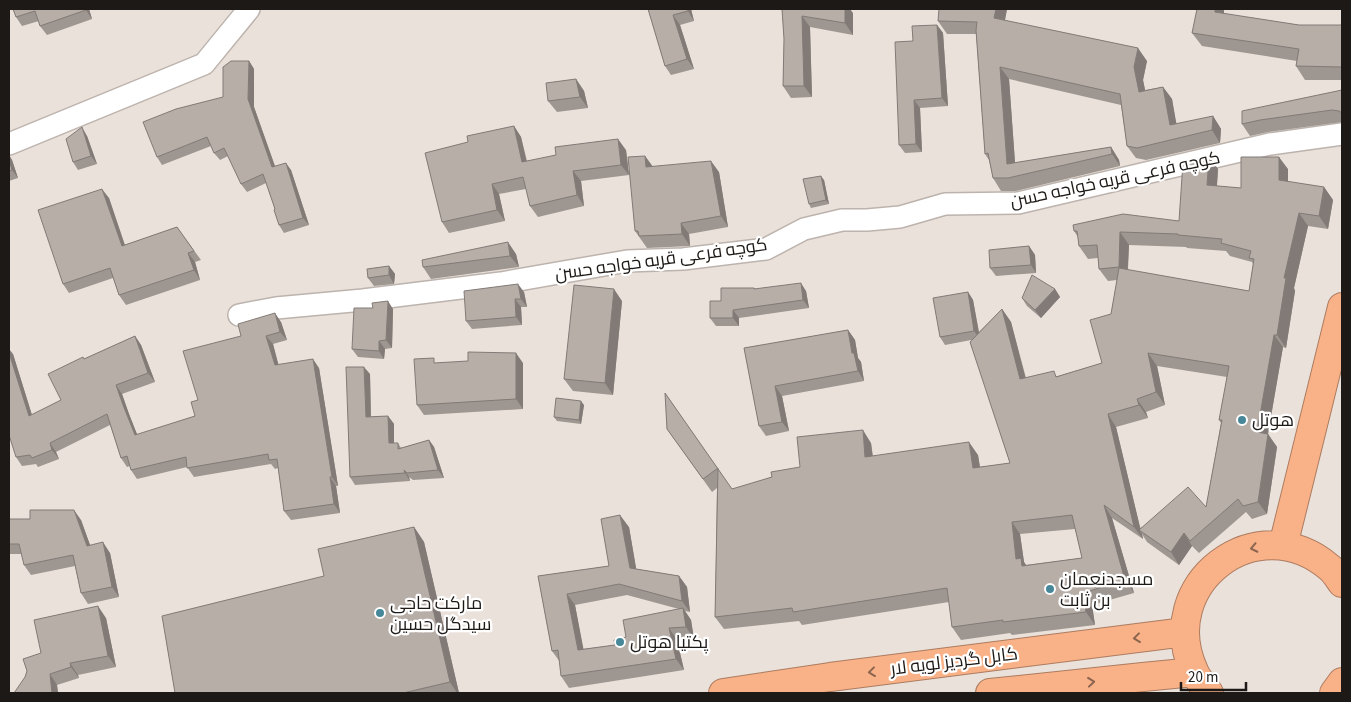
<svg xmlns="http://www.w3.org/2000/svg" width="1351" height="702" font-family="'Source Sans 3',Cairo,sans-serif">
<style>
.lines{fill:none;stroke-linecap:round;stroke-linejoin:round}
.street-casing{stroke:#bdb3ad;stroke-width:24}
.highway-casing{stroke:#ac7c60;stroke-width:30}
.street{stroke:#fff;stroke-width:21}
.highway{stroke:#f9b187;stroke-width:28}
.wall{fill:#9e9690;fill-rule:evenodd}
.shaded-wall{fill:#817a76}
.building{fill:#b8aea8;stroke:#817a76;fill-rule:evenodd}
.oneway{stroke:#8b654f}
.poi-dot{fill:#46879a;stroke:#fff;stroke-width:2}
.labels{text-anchor:middle;stroke-width:4.5;stroke-linejoin:round;paint-order:stroke}
.street-label{font-size:18px;fill:#1d1917;stroke:#fff}
.poi-label{font-size:18px;fill:#1d1917;stroke:#fff;text-anchor:start}
</style>
<rect width="100%" height="100%" fill="#ebe1db"/>
<g class="lines">
<defs>
<path id="street" d="M9,144L204,64L249,9
M239,315L276,308L363,300L501,283L627,261L683,259L766,249L804,229L842,220H867L900,217L945,204L1018,203L1270,144L1342,134"/>
<path id="highway" d="M1283,546L1342,307
M723,693L830,677L1185,632
M990,693L1143,677L1194,672
M1209,693C1204,686 1197,679 1194,671C1154,584 1257,505 1330,568C1335,572 1339,579 1342,583
M1334,693L1342,682"/>
</defs>
<use href="#street" class="street-casing"/>
<use href="#highway" class="highway-casing"/>
<use href="#street" class="street"/>
<use href="#highway" class="highway"/>
</g>
<path class="wall" d="M13,9H89L92,19L47,35L40,26L39,21L22,26L16,17Z
M648,9H691L694,21L680,25L694,69L671,75L665,66Z
M782,9L853,13V35L810,27L812,97L791,98L783,86L784,39Z
M1007,9L1005,20L1147,61L1143,80L1145,90L1163,87L1172,99L1176,124L1213,116L1221,129L1220,143L1146,160L1136,158L1127,146L1121,105L1009,79L1015,163L1111,147L1119,160L1120,166L1016,191H1001L993,178L989,160L985,154L976,34H947L938,21Z
M1197,9H1224V14L1299,25H1342V80H1305L1296,66L1297,61L1202,46L1192,33Z
M937,25L943,33L948,106L920,108L922,152L905,153L899,145L913,41Z
M249,61L254,69V107L275,166L291,170L309,225L284,233L279,225L275,209L266,183L247,192L241,184L228,156L220,160L214,153L211,146L162,165L157,157L223,97Z
M576,79L584,91L588,108L557,112L548,101Z
M1342,90V122L1268,132L1250,136L1242,124Z
M514,126L521,137L527,161L626,150L629,175L581,181L584,206L538,217L530,206L526,189L499,194L505,221L449,233L442,222L468,142Z
M87,136L97,164L78,170L73,162Z
M9,155L12,160L18,178L9,181Z
M645,156L653,167L719,172L728,227L689,234L690,246L647,248L635,231Z
M1209,157L1218,169L1217,186L1241,188L1288,169V182L1324,187L1333,200L1328,229L1308,226L1294,288L1295,291L1286,348L1283,347L1268,434L1277,447L1267,514L1252,519L1246,512L1199,553L1192,546L1179,565L1147,542L1142,534L1143,539L1112,518L1134,593L1092,605L1095,625L1012,635L1010,633L961,640L952,627L949,602L802,625L799,621L724,629L715,617L717,488L712,492L667,429L665,393L732,489L772,477L871,443L873,456L978,455L980,467L1010,463L971,340L945,345L940,337L968,292L973,300L979,332L1002,309L1011,322L1026,378L1058,376L1102,363L1117,280L1108,281L1099,269L1098,258L1088,259L1079,246L1078,237L1074,231L1179,221ZM1129,245L1186,247L1187,248L1226,251L1230,256L1252,262L1253,264L1249,291L1128,270ZM1157,366L1227,377L1219,420L1221,423L1206,507L1140,528L1116,427L1148,418L1146,412L1165,405ZM1075,529L1082,558L1026,565L1024,562L1020,534Z
M824,180L829,204L811,208L809,204Z
M109,198L125,245L177,227L201,260L195,262L200,280L126,305L119,295L113,278L69,293L63,284Z
M1029,246L1035,255L1036,273L996,276L990,268Z
M516,254L519,267L431,279L423,267Z
M389,266L395,274L394,284L374,286L368,278Z
M754,288L755,289L806,291L809,308L739,318V326H716L710,318L721,301Z
M1055,289L1060,297L1041,318L1027,306L1022,298Z
M524,292L527,307H521L522,325L472,329L466,321Z
M622,301L613,395L573,391L564,379Z
M393,309L392,348L385,349L384,359L358,357L352,349Z
M281,322L287,340L273,344L278,365L319,368L338,486H336L340,513L291,520L284,511L278,468L275,469L271,464L194,477L187,467L137,479L131,470L130,466L127,467L121,458L110,425L56,452L59,459L38,467L36,464L22,466L16,457L13,354L32,415L61,400L84,359L135,336L141,345L155,382L122,394L129,414L137,435L195,416L198,400L241,336Z
M848,330L855,340L858,358L861,362L864,381L782,396L789,431L766,436L759,426L744,348Z
M437,363H523V409L424,415L417,405Z
M370,374L371,417L388,416L394,424V443H398L401,448L429,440L434,447L444,478L413,480L409,477L410,481L355,485L350,477Z
M584,405L581,424L557,421L554,417Z
M9,519L81,520L90,545L110,553L119,597L88,604L81,593L75,566L31,575L24,565L22,554H9Z
M414,527L424,542L459,693H175L324,576Z
M629,527L636,569L679,576L687,587L690,612L685,611L691,620L694,639L677,640L684,670L569,688L561,676L560,662L552,651L538,576L609,566ZM627,595L679,609L626,637L615,645L583,649L575,605Z
M106,618L116,667L78,675L79,678L57,685L58,693H14Z"/>
<path class="shaded-wall" d="M85,9H89L92,19L86,10Z
M687,9H691L694,21L688,11Z
M845,9H850L853,13V35L845,23Z
M996,9H1007L1003,30L994,18Z
M1215,9H1224V26L1215,12Z
M673,15L680,25L694,69L687,59Z
M802,16L810,27L812,97L804,86Z
M937,25L943,33L948,106L942,98Z
M1138,48L1147,61L1143,80L1148,104L1139,92L1134,67Z
M249,61L254,69V107L278,175L272,167L248,99Z
M1000,67L1009,79L1016,176L1007,164Z
M576,79L584,91L588,108L580,97Z
M1163,87L1172,99L1179,138L1170,125Z
M914,100L920,108L922,152L916,144Z
M1213,116L1221,129L1220,143L1212,130Z
M514,126L521,137L529,173L522,162Z
M82,127L87,136L97,164L91,156Z
M618,139L626,150L629,175L621,165Z
M1111,147L1119,160L1120,166L1112,154Z
M9,155L12,160L18,178L12,170L9,160Z
M645,156L653,167H646Z
M1209,157L1218,169L1216,198L1207,185Z
M1279,157L1288,169V193L1279,180Z
M711,161L719,172L728,227L721,216Z
M286,163L291,170L309,225L303,218Z
M573,171L581,181L584,206L577,195Z
M821,176L824,180L829,204L826,200Z
M492,184L499,194L505,221L497,210Z
M1324,187L1333,200L1328,229L1319,216Z
M102,189L109,198L128,255L122,246Z
M1299,213L1308,226L1294,288L1295,291L1286,348L1277,335L1284,278Z
M681,223L689,234L690,246L682,234Z
M1120,232L1129,245L1127,280L1119,267Z
M508,242L516,254L519,267L510,256Z
M1029,246L1035,255L1036,273L1031,265Z
M188,253L195,262L200,280L194,270Z
M389,266L395,274L394,284L389,275Z
M801,283L806,291L809,308L803,300Z
M518,284L524,292L527,307L521,299Z
M614,289L622,301L613,395L605,383Z
M1055,289L1060,297L1041,318L1035,310Z
M968,292L973,300L980,339L974,331Z
M515,299L521,307L522,325L516,317Z
M388,301L393,309L392,348L386,340Z
M1002,309L1011,322L1029,392L1020,379Z
M733,310L739,318V326L733,318Z
M275,313L281,322L287,340L280,332Z
M848,330L855,340L858,358L861,362L864,381L858,371L852,353Z
M1274,335L1283,347L1266,445L1257,432Z
M135,336L141,345L155,382L148,373Z
M266,336L273,344L281,374L275,365Z
M379,341L385,349L384,359L379,351Z
M9,349L13,354L35,425L29,416L9,353Z
M516,353L523,363V409L516,399Z
M1148,353L1157,366L1165,405L1156,392Z
M313,359L319,368L338,486L332,477Z
M364,367L370,374L371,424L366,417Z
M116,385L122,394L129,414L141,444L135,435L123,405Z
M775,386L782,396L789,431L782,422Z
M1137,399L1146,412L1148,418L1139,405Z
M581,401L584,405L581,424L579,420Z
M1108,414L1116,427L1141,531L1139,530L1142,534L1143,539L1134,527Z
M388,416L394,424V451L389,443Z
M863,430L871,443L874,470L865,457Z
M1268,434L1277,447L1267,514L1258,502Z
M429,440L434,447L444,478L438,470Z
M969,442L978,455L982,481L973,468Z
M50,443L56,452L59,459L52,450Z
M404,470L409,477L410,481L405,473Z
M330,477L336,486L340,513L334,504Z
M1104,505L1112,518L1134,593L1125,580Z
M74,510L81,520L94,556L87,546Z
M620,515L629,527L638,579L630,568Z
M1012,522L1020,534L1024,562L1030,571L1031,578L1016,559Z
M414,527L424,542L459,693H457L450,682Z
M1184,533L1192,546L1179,565L1171,552Z
M103,542L110,553L119,597L112,587Z
M679,576L687,587L690,612L682,601Z
M1083,593L1092,605L1095,625L1086,612Z
M567,594L575,605L586,662L578,650Z
M98,606L106,618L116,667L108,656Z
M683,608L691,620L694,639L686,627Z
M669,628L677,640L684,670L676,659Z
M70,663L78,675L79,678L71,667Z
M50,674L57,685L58,693H52Z"/>
<path class="building" d="M13,9H85L86,10L40,26L35,11L16,17Z
M648,9H687L688,11L673,15L687,59L665,66Z
M782,9H845V23L802,16L804,86H783L784,39Z
M939,9H996L994,18L1138,48L1134,67L1139,92L1163,87L1170,125L1213,116L1212,130L1137,148L1127,146L1120,94L1000,67L1007,164L1111,147L1112,154L1008,178H993L988,153L985,154L976,30L977,22L938,21Z
M1197,9H1215V12L1299,25H1342V67L1296,66L1299,49L1192,33Z
M937,25L942,98L914,100L916,144L899,145L895,42L913,41L912,26Z
M231,61H249L248,99L272,167L286,163L303,218L279,225L274,210L275,209L263,174L241,184L224,148L214,153L207,137L157,157L143,122L176,109L223,97V67Z
M576,79L580,97L548,101L546,83Z
M1342,90V113L1339,111L1332,110L1260,120L1242,124V111Z
M514,126L522,162L556,155L555,147L618,139L621,165L573,171L577,195L530,206L523,177L492,184L497,210L442,222L425,153L468,142L467,136Z
M82,127L91,156L73,162L66,139Z
M645,156L646,167L711,161L721,216L681,223L682,234L639,236L638,231H635L628,157Z
M1208,157H1209L1207,185L1241,188V157H1279V180L1324,187L1319,216L1299,213L1284,278H1286L1277,335H1274L1257,432L1268,434L1258,502L1243,506L1238,499L1190,541L1184,533L1171,552L1139,530L1188,487L1206,507L1222,420H1219L1229,366L1148,353L1156,392L1137,399L1139,405L1108,414L1134,527L1104,505L1125,580L1083,593L1086,612L1003,622V620L952,627L947,588L793,612L792,608L715,617L718,468L703,479L667,429L665,393L732,489L772,477L771,472L800,467L797,437L863,430L865,457L969,442L973,468L1010,463L970,342L1002,309L1020,379L1054,371L1056,377L1102,363L1090,320L1111,314L1119,268L1249,291L1254,259L1249,258L1251,251L1221,243L1222,239L1178,235V234L1120,232L1119,267L1099,269L1097,245L1079,246L1077,231H1074L1073,225L1123,214L1179,221L1183,162ZM1072,515L1082,558L1022,566L1021,558L1016,559L1012,522Z
M9,160L12,170L9,171Z
M821,176L826,200L809,204L803,179Z
M102,189L122,246L177,227L194,251L188,253L194,270L119,295L110,268L63,284L38,210Z
M508,242L510,256L423,267L422,260Z
M1029,246L1031,265L990,268L989,250Z
M389,266V275L368,278L367,269Z
M1032,275L1055,289L1035,310L1022,298Z
M801,283L803,300L733,310V318H710V301H721V288H754V289Z
M518,284L521,299H515L516,317L466,321L464,291Z
M574,285L614,289L605,383L564,379Z
M968,292L974,331L940,337L933,298Z
M388,301L386,340L379,341V351L352,349L354,308H373L372,303Z
M275,313L280,332L266,336L275,365L313,359L332,477H330L334,504L284,511L277,459L269,460L268,454L187,468L186,457L131,470L127,456L121,458L107,414L50,443L52,450L32,458L30,455L16,457L9,435V353L29,416L61,400L48,374L83,357L84,359L135,336L148,373L116,385L123,405L135,435L195,416L191,402L198,400L183,351L241,336L238,324Z
M848,330L852,353H854L858,371L775,386L782,422L759,426L744,348Z
M468,352L516,353V399L417,405L414,359L434,358V363L468,361Z
M346,367H364L366,417L388,416L389,443H398V449L429,440L438,470L407,473L404,470L405,473L350,477Z
M556,398L581,401L579,420L554,417Z
M30,510H74L87,546L103,542L112,587L81,593L73,555L24,565L19,544H9V519H30Z
M620,515L630,568L679,576L682,601L619,584L567,594L578,650L615,645L614,640L626,637L623,620L683,608L686,627L669,628L676,659L561,676L558,650L552,651L538,576L609,566L601,519Z
M414,527L450,682L403,693H175L162,616L324,576L318,549Z
M98,606L108,656L70,663L71,667L50,674L52,693H14L25,677L27,671L23,659L41,653L34,620Z"/>
<defs><path id="oneway-chevron" d="M-2-3.5L2.5 0L-2 3.5" fill="none" stroke-width="1.6" stroke-linecap="round" stroke-linejoin="round" transform="scale(1.25)"/></defs>
<g class="oneway">
<use href="#oneway-chevron" transform="translate(1254 548) rotate(168)"/>
<use href="#oneway-chevron" transform="translate(1137 638) rotate(173)"/>
<use href="#oneway-chevron" transform="translate(872 672) rotate(173)"/>
<use href="#oneway-chevron" transform="translate(1091 682) rotate(-6)"/>
</g>
<g class="poi-dot">
<circle cx="1242" cy="420" r="5"/>
<circle cx="1050" cy="589" r="5"/>
<circle cx="380" cy="613" r="5"/>
<circle cx="620" cy="642" r="5"/>
</g>
<g class="labels">
<g class="street-label">
<text transform="translate(1115 179) rotate(-12)" y="6">کوچه فرعی قریه خواجه حسن</text>
<text transform="translate(661 259) rotate(-8)" y="6">کوچه فرعی قریه خواجه حسن</text>
<text transform="translate(954 661) rotate(-7)" y="6">کابل گردیز لویه لار</text>
</g>
<g class="poi-label">
<text x="1252" y="426">هوتل</text>
<text x="1060" y="585">مسجدنعمان<tspan x="1060" dy="21">بن ثابت</tspan></text>
<text x="390" y="609">مارکت حاجی<tspan x="390" dy="21">سیدگل حسین</tspan></text>
<text x="630" y="648">پکتیا هوتل</text>
</g>
</g>
<rect width="1351" height="702" fill="none" stroke="#1d1917" stroke-width="20"/>
<path d="M1181 682v8h65v-8" fill="none" stroke="#1d1917" stroke-width="2.5"/>
<text x="1188" y="682" font-size="15" fill="#1d1917" stroke="#ffffff" stroke-width="4" paint-order="stroke">20 m</text>
</svg>
